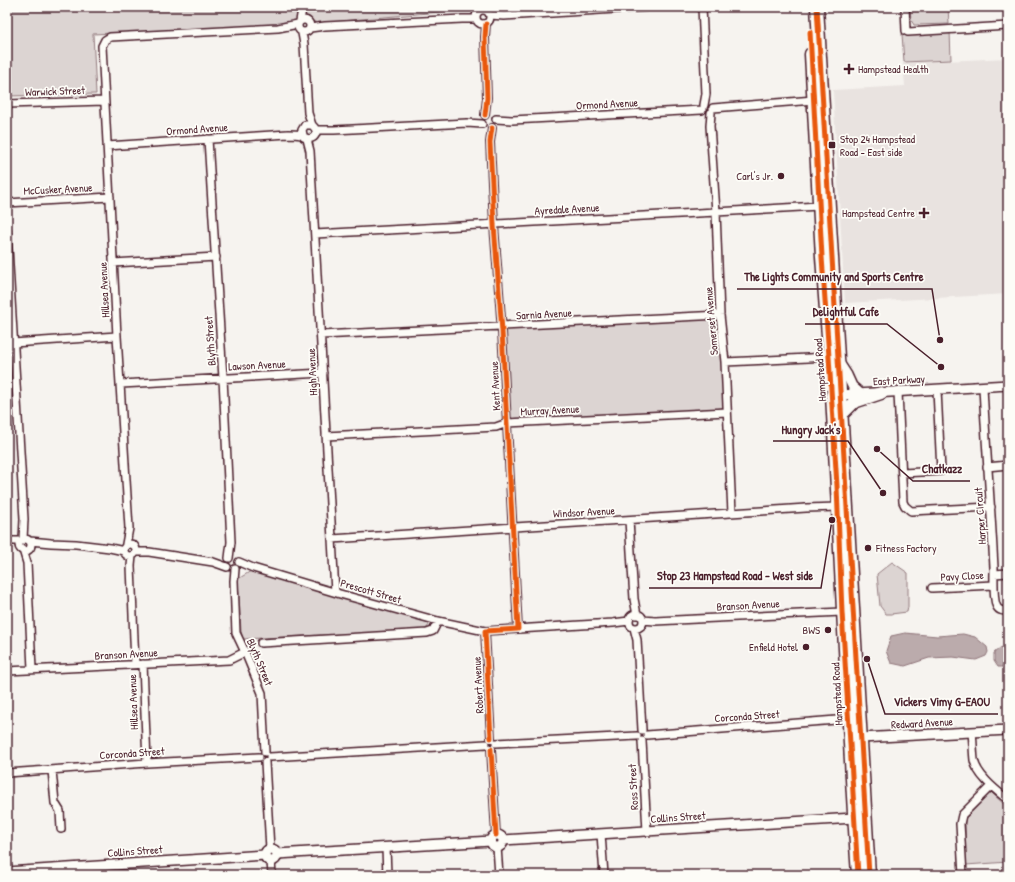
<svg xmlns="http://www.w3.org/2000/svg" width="1015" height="882" font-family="'Patrick Hand',sans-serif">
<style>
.built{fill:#e9e3e0}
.green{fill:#dcd4d2;stroke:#937a7e}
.water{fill:#bbabac;stroke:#8e7378}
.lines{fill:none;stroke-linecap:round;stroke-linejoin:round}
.street-casing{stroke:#4a1f2b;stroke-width:10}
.secondary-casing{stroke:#4a1f2b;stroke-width:12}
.highway-casing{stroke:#4a1f2b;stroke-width:15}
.street{stroke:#fdfcf7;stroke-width:7}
.secondary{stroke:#fdfcf7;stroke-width:9}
.highway{stroke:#fdfcf7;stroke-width:12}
.cycleway-casing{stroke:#fdfcf7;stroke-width:8}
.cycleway{stroke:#e8590c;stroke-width:5}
.poi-dot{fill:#4a1f2b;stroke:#fdfcf7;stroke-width:1.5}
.labels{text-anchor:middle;stroke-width:3.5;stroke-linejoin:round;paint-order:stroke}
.poi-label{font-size:11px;fill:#4a1f2b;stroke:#fdfcf7;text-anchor:end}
.street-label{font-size:11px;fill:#4a1f2b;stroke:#fdfcf7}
.leader{fill:none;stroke:#4a1f2b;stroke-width:1.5}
.callout-dot{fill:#4a1f2b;stroke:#fdfcf7;stroke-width:1.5}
.callout-label{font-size:12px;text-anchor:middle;font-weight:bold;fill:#4a1f2b;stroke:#fdfcf7;stroke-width:3.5;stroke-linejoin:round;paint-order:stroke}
</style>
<rect width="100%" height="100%" fill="#f6f3ef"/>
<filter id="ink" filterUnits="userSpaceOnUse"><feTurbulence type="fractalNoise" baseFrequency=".025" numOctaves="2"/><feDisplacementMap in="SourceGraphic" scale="8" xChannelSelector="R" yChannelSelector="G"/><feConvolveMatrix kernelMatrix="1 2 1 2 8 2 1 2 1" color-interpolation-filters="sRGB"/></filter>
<g filter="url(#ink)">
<path class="built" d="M1008,58V294L845,303L833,90L905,86L903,63Z"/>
<path class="green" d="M7,7H472V9L318,23L301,18L285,25L93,34L96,94L7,96Z
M910,7H948L949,24L914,25L911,20Z
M950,31L951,60L904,62L902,34Z
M720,315L727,412L507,423L502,327Z
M892,562L908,573V607L907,612L891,614H886L880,606L877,574Z
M251,571L425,621L428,623L429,625L427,628L422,630L243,639L241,631L238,579Z
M991,792L1008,808V862L966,865L965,819Z"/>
<path class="water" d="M905,633L937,636L963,634L975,637L987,647L988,652L986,656L976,660L953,657L929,658L905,666L891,663L886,651L891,636Z
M1008,645V667H998L994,661V653L1000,648Z"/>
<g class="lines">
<defs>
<path id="street" d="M702,7L706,94L704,105
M905,7L906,31L908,32L1008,26
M476 17a7 7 0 1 1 14 0a7 7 0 1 1-14 0Z
M490,15L504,16L648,7
M298 26a6 6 0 1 1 12 0a6 6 0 1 1-12 0Z
M300,21L302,9
M310,28L325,26L462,19H476
M302,33L304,44L308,113L312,125
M7,104L104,101
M713,108L814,100
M711,113L710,126L716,212L720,315L725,362L732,513
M485,115L487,98L485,37L486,24
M496,119L512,120L702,110
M492,128L490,142L494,225L502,331L518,629
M316,130H334L467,123L482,124
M208,139L223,378L231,542L229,558
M307,139L310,151L335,592
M107,146L288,134C292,134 297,134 301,135C307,137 300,136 306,138C311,140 315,137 316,133C317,129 314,127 312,125H305L302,130L303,135
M7,203L110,197
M7,231L24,519L23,539
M315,234L716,212L819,206
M113,263L216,257
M321,335L720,315
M7,346L13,343L117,336
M725,362L829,357
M121,384L323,373
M983,387C986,447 991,507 994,568C994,576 993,601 997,607C999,611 1004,611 1008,611
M898,392L903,502L905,506L911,511L991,507
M326,436L496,427L507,423L727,412
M987,467L1008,465
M902,473L941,471L937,390
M629,520L634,599L637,615
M332,539L806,508L838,507
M19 545a6 6 0 1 1 12 0a6 6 0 1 1-12 0Z
M7,541H21
M30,541L51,543L76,544L110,548L124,551
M124 550a6 6 0 1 1 12 0a6 6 0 1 1-12 0Z
M126,544L129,528L117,336L102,46L105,40L110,37L278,28L298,24
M23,550L27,563L32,669
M136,552H149L213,562L227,567
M132,556L131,566L135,664
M239,562L253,568L340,594L438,621L485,631L613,623L629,621
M235,569L234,581L236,633L245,652L262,693L265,752
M994,574L1008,573
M932,588L994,585
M629 621a7 7 0 1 1 14 0a7 7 0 1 1-14 0Z
M643,620L655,621L842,612
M634,628L637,640L642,730
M485,631L491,738
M261,643L427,633L433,631L438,621
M143,664L147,763
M7,671L229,660L245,652
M972,732C973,741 973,751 974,760C977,776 997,791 1008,800
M647,735L849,719
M642,741L647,831
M496,743L637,736
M491,749L496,835
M270,757L486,744
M265,762L270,849
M52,770L55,803L60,811L61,829
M7,773L147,763L259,757
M601,834L604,875
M497,847L499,875
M386,848L387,875
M271,861L272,875
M963,875L960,824L962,815L991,786"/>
<path id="secondary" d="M838,361L847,375L852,386L861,394
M837,400V398L840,395L1008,385
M861,738L1008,730
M491 841a6 6 0 1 1 12 0a6 6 0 1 1-12 0Z
M503,840L854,818
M265 855a6 6 0 1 1 12 0a6 6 0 1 1-12 0Z
M277,854L491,841
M7,872L265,855"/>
<path id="highway" d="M817,7L869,875
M811,54L822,257L830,363
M832,395C841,555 847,715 858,875
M841,415L854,402L881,393"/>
</defs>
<use href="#street" class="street-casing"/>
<use href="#secondary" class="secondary-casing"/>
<use href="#highway" class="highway-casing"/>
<use href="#street" class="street"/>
<use href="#secondary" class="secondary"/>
<use href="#highway" class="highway"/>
<defs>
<path id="cycleway" d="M817,7L869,875
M810,32L822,257L829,357L837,486L842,612L858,875
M485,115L487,98L485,37L486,24
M491,738L485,631L518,629L502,331L494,225L490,142L492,128
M491,749L496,835"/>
</defs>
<use href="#cycleway" class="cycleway-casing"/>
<use href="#cycleway" class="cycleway"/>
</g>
</g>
<g class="poi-dot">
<path d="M847 63h4v4h4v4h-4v4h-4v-4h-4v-4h4z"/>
<rect x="828" y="141" width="8" height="8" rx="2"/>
<circle cx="781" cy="176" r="4"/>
<path d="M922 207h4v4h4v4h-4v4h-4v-4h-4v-4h4z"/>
<circle cx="868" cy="548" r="4"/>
<circle cx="828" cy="630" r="4"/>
<circle cx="806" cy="647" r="4"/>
</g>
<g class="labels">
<g class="poi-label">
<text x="858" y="73" text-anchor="start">Hampstead Health</text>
<text x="840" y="143" text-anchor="start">Stop 24 Hampstead<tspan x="840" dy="13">Road - East side</tspan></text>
<text x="773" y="180">Carl's Jr.</text>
<text x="915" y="217">Hampstead Centre</text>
<text x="876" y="552" text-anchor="start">Fitness Factory</text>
<text x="820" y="634">BWS</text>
<text x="798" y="651">Enfield Hotel</text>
</g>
<g class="street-label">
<text transform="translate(55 91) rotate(-2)" y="4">Warwick Street</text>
<text transform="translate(607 104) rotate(-3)" y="4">Ormond Avenue</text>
<text transform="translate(197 129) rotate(-4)" y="4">Ormond Avenue</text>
<text transform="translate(58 189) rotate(-3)" y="4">McCusker Avenue</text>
<text transform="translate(567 209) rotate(-3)" y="4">Ayredale Avenue</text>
<text transform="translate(104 290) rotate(-93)" y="4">Hillsea Avenue</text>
<text transform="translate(544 314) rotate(-3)" y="4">Sarnia Avenue</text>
<text transform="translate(711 321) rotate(-95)" y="4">Somerset Avenue</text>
<text transform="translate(210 341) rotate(-94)" y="4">Blyth Street</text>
<text transform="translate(257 365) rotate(-3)" y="4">Lawson Avenue</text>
<text transform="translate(820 370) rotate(-94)" y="4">Hampstead Road</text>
<text transform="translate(312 372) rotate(-93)" y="4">High Avenue</text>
<text transform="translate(899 380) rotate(-3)" y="4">East Parkway</text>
<text transform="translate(495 386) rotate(-93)" y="4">Kent Avenue</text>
<text transform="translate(550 410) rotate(-3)" y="4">Murray Avenue</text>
<text transform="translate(584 512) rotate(-3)" y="4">Windsor Avenue</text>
<text transform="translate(980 516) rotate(-94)" y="4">Harper Circuit</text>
<text transform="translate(962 576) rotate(-3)" y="4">Pavy Close</text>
<text transform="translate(371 591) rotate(16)" y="4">Prescott Street</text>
<text transform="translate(748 605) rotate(-3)" y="4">Branson Avenue</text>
<text transform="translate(126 654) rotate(-3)" y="4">Branson Avenue</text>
<text transform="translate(260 662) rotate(67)" y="4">Blyth Street</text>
<text transform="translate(478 685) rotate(-93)" y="4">Robert Avenue</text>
<text transform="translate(837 694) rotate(-93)" y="4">Hampstead Road</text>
<text transform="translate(133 702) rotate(-92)" y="4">Hillsea Avenue</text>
<text transform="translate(747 716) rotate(-4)" y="4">Corconda Street</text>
<text transform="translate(922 723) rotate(-3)" y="4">Redward Avenue</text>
<text transform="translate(132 753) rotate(-4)" y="4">Corconda Street</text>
<text transform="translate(633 787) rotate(-93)" y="4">Ross Street</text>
<text transform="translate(678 817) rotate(-4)" y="4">Collins Street</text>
<text transform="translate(135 851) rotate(-4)" y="4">Collins Street</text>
</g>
</g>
<path class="leader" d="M940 340L932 289H737M941 367L887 324H805M883 493L848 441H773M877 449L913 481H970M832 520L821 588H649M867 659L885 714H998"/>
<g class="callout-dot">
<circle cx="940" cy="340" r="4"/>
<circle cx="941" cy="367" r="4"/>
<circle cx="883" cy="493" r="4"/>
<circle cx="877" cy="449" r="4"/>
<circle cx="832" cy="520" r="4"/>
<circle cx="867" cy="659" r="4"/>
</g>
<g class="callout-label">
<text x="834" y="281">The Lights Community and Sports Centre</text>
<text x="846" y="316">Delightful Cafe</text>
<text x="811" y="434">Hungry Jack's</text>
<text x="942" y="473">Chatkazz</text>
<text x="735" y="580">Stop 23 Hampstead Road - West side</text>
<text x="942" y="706">Vickers Vimy G-EAOU</text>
</g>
<rect width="1015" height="882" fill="none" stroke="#fdfcf7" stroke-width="24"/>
<rect x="12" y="12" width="991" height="858" fill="none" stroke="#4a1f2b" stroke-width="1.5" filter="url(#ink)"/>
</svg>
